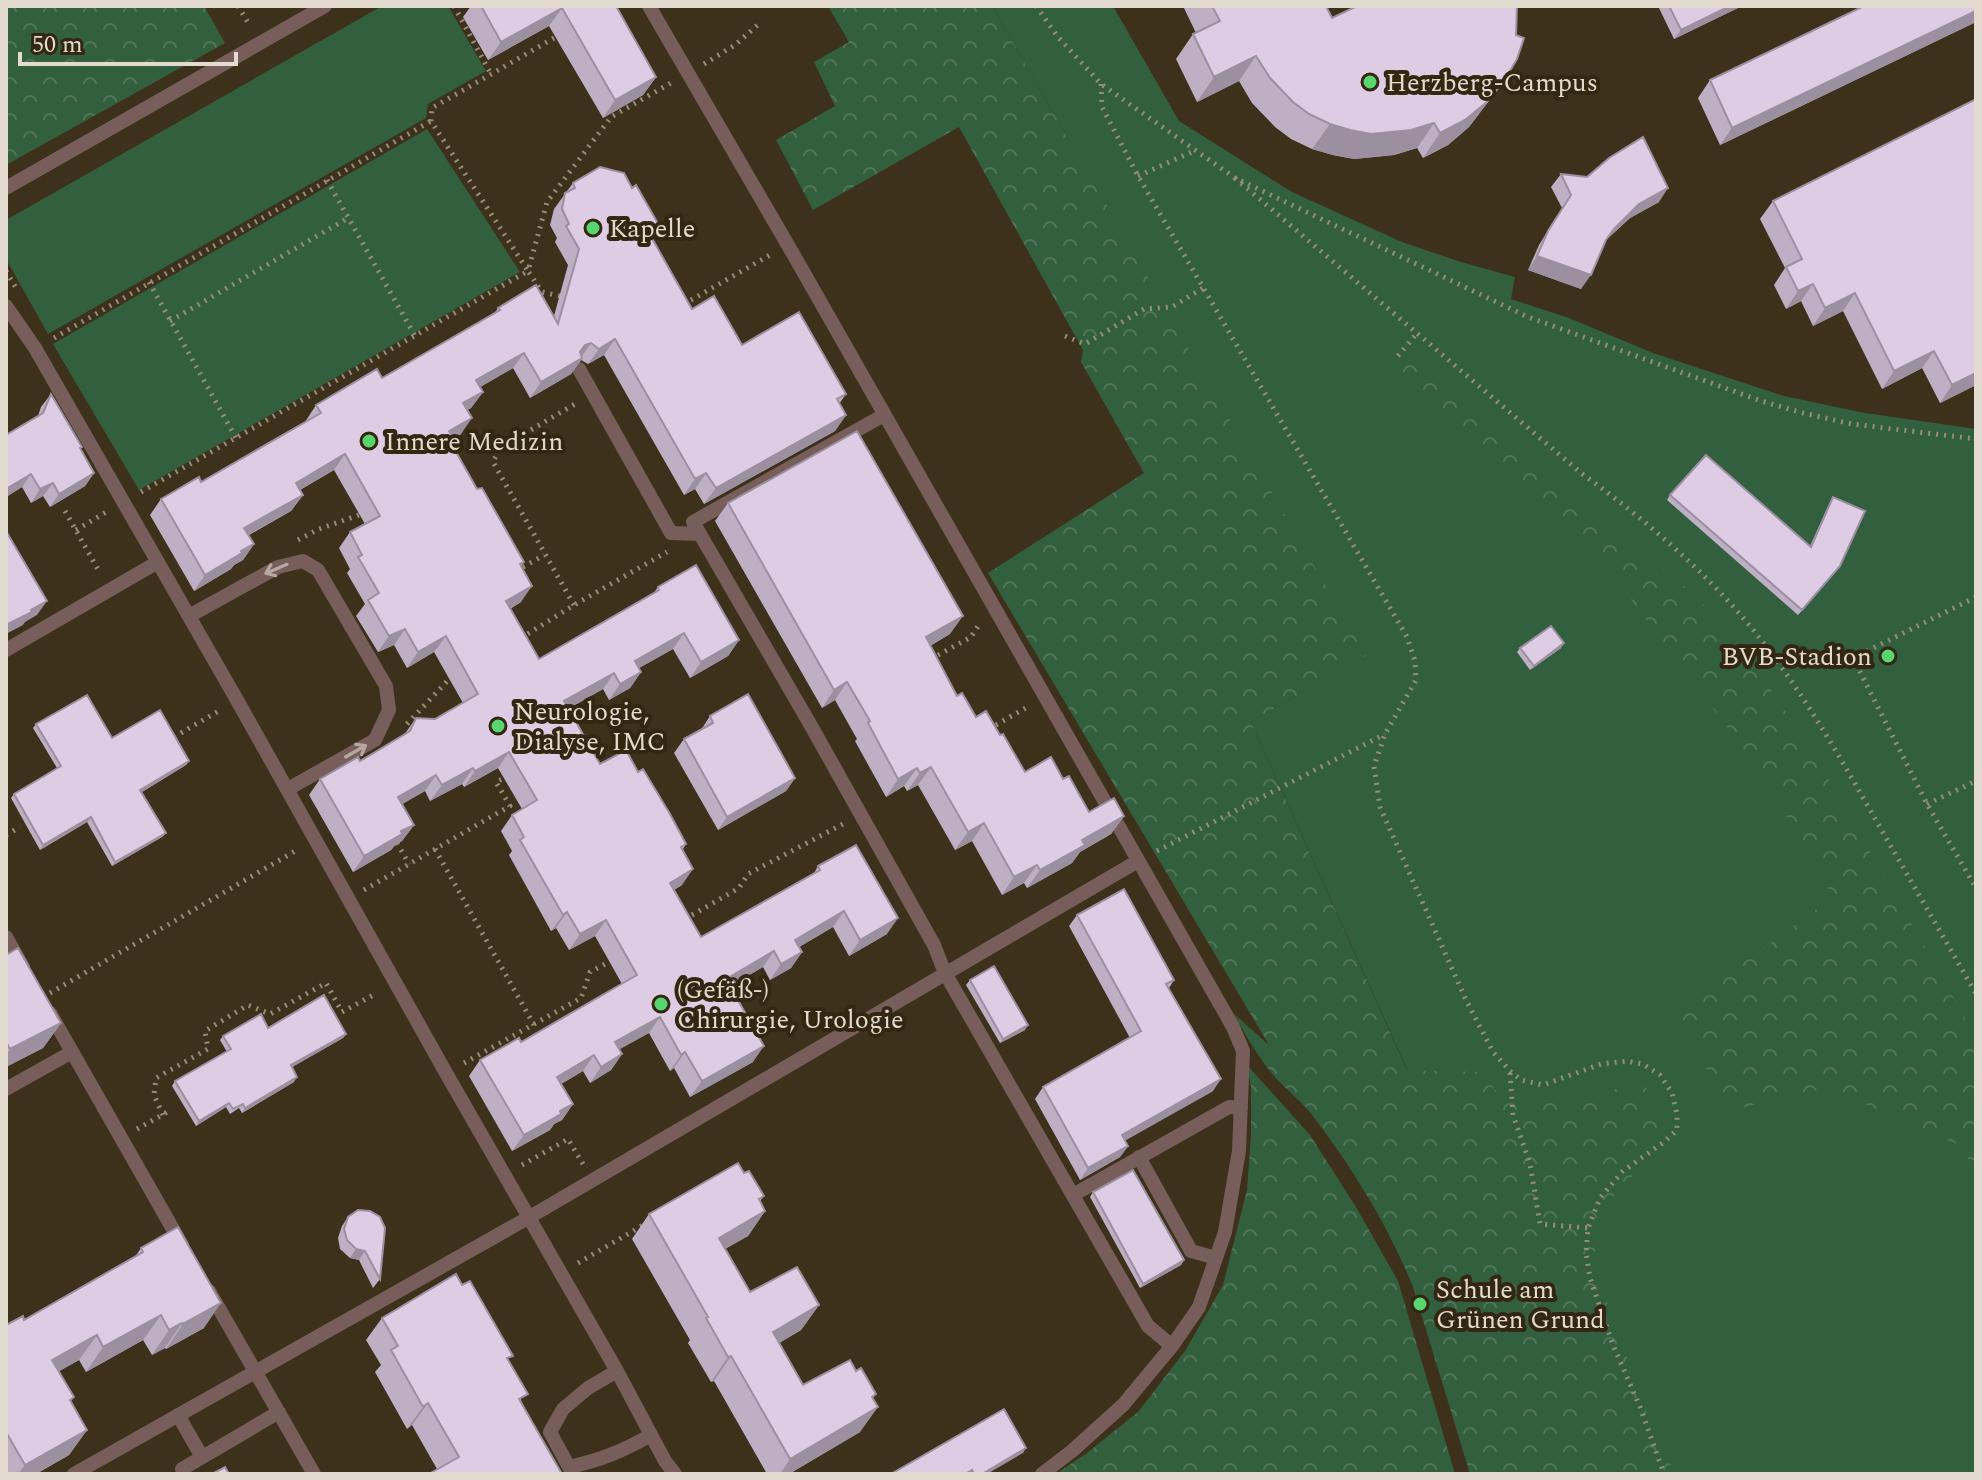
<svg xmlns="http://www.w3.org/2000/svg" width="1982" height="1480" font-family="Spectral,serif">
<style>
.green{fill:#325f3d}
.forest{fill:url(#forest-crowns)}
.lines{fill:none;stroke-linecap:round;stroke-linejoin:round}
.path{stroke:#968c7b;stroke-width:5;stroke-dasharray:2 6;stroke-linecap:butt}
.lane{stroke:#775e5a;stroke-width:14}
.wall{fill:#beafc4}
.shaded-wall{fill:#9b8fa0}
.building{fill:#ddcce4;stroke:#9b8fa0;stroke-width:2}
.oneway{stroke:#b8a9a0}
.poi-dot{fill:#59d56f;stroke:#332712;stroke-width:3}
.labels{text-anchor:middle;stroke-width:8;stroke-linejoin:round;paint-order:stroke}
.poi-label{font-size:26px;fill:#e3dbcf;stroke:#332712;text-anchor:start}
</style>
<defs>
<pattern id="forest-crowns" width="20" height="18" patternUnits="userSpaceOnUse" patternTransform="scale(2)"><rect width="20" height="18" fill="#325f3d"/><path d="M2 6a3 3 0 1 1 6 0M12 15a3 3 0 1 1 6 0" fill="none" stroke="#507558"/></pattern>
</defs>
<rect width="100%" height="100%" fill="#3d311c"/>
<path class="green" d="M382,6H448L486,71L428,104L426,118L48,334L6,259V220Z
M992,6H1113L1179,121L1292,192L1402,242L1461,262L1515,277L1511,299L1569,318L1653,353L1784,396L1865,413L1976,429V1474H1589L1251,722L1365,656Z
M427,129L520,272L139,490L53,344Z"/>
<path class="forest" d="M6,6H204L225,43L6,165Z
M828,6H992L1366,656L1251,722L1407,1070L1481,1072L1497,1092L1582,1099L1636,1083L1657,1093L1663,1106L1664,1119L1632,1177L1610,1200L1598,1232L1594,1259L1603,1291L1659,1446L1676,1474H1470L1413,1287C1388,1225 1353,1169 1313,1116C1302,1101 1286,1090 1274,1076C1258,1057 1246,1036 1234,1014L1269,1045L988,573L1144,473L1081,362L1083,350L959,127L813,210L776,140L835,106L814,62L849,42Z
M1409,355L1700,600L1759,672L1812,750L1976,1037V1169L1957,1144L1828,1088L1733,1110L1672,1015L1833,897L1762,774L1618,582L1394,378L1395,371Z
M1247,1065L1310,1135L1356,1207L1398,1281L1455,1474H1056L1087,1453L1138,1412L1185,1351L1223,1285L1247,1190L1251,1135V1087Z"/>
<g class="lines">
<path class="path" d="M238,6L250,26
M454,6L491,74
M1036,6L1058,37L1101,84L1235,178L1528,317L1761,401L1803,413L1852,424L1976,439
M704,64L735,45L760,23
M1101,84L1102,107L1138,176L1407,637L1415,661L1416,680L1385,734L1374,766L1380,807L1466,1000L1493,1052L1510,1071L1521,1080L1543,1085L1601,1064L1626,1061L1643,1064L1660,1075L1672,1093L1677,1114V1130L1664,1142L1623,1171L1600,1198L1588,1228L1586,1253L1590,1278L1613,1345L1640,1407L1664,1474
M1138,176L1194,151
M1235,178L1581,473C1638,514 1692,560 1739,613C1792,674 1833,745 1873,815C1907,875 1942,934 1976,994
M327,180L415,336
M6,271L16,288
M149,282L236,438
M560,296L542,292L528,271L547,202L611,117L671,83
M684,304L770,255
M170,321L348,218
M1065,336L1085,344L1144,309L1172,307L1203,288
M54,338L431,121
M1398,356L1418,332
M141,492L528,271L431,121L432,108L561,34
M65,511L100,573
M76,530L108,511
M298,540L319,529L359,515
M516,571L544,555
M1976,597L1853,658L1927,804L1976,888
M574,605L493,462L500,448L575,404
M521,638L574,605L667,552
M931,659L971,637L980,623
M407,724L450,678
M989,729L1029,706
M174,737L222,709
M1927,804L1976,781
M6,835L20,827
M397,843L409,864
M435,849L534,1025
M1157,851L1385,734
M364,890L510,806L496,782L504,778
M685,919L739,888L748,874L843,824
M50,993L297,850
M464,1063L581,998L590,972L609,962
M1510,1073L1513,1115L1530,1164L1540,1224L1588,1228
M163,1115L154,1095L156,1078L208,1049L205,1031L248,1005L270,1014L326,983L342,1012L377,993
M137,1129L171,1110
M522,1165L568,1139L583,1164
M578,1263L645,1224"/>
<path class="lane" d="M649,6L796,259L1233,1027L1243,1051L1239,1151L1225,1232L1199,1307L1172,1346L1123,1405L1072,1451L1042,1474
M6,188L325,6
M6,306L35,348L237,700L446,1073L617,1371L665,1461L675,1474
M579,369L671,533L700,534
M884,415L693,522L810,724L934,945L945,973L1148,1326L1172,1346
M189,616L278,567L303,561L318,570L386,686L389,710L375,740L288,789
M6,650L158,562
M6,937L23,967
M50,1013L182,1245
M6,1089L72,1052
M1139,1157L1191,1251L1216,1258
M1073,1195L1229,1107L1241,1108
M209,1291L314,1474
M617,1371L588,1388L563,1409L550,1432L569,1467C601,1460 623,1451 651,1435
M178,1415L202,1457
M182,1469L279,1412
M74,1474L528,1218L1138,861"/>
</g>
<path class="wall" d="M471,6H616L656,77L643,95L603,118L549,26L488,60L463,17Z
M1183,6H1326L1332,18L1504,81L1469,127L1448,145L1423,158L1417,148L1394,155L1354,159L1333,155L1312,149L1291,139L1275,127L1252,103L1239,81L1197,102L1176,59L1193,34L1196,33Z
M1658,6H1742L1674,39Z
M1976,6V22L1720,145L1698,98L1710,80Z
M1561,174L1659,202L1630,218L1606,240L1581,289L1528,270L1539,245L1562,208L1551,187Z
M573,183L632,188L660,227L652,239L692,309L742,345L846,394L839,404L846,415L835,431L704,504L695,489L684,495L604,355L588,364L581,360L571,374L530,398L513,368L480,387L483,392L471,408L467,410L461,434L450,440L477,489L524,562L521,566V602L510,609L539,659L653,594L658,587L739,640L728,656L690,678L673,649L639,668L641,672L630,688L609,700L603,689L568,709L600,764L638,772L686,844L683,849L682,885L674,890L701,937L813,875L818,866L887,934L849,956L833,927L799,947L802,952L791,968L770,980L763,967L730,986L753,1062L690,1097L674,1068L670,1071L649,1033L619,1049L622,1054L611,1070L590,1083L583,1071L561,1084L573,1104L562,1120L554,1124L550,1130L512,1151L469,1076L480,1060L521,1042L622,984L595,936L569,950L556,928L551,931L509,855L512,851L501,831L512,815L522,809L498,768L464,787L462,784L430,801L425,791L402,804L414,825L402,841L396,844L391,850L353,872L309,795L320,779L360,761L404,735L416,718L435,719L463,703L434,652L407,668L394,645L378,652L356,616L365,604L347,573L350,569L339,548L350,532L365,524L334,470L300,490L303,495L291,511L249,535L254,544L243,560L234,565L231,569L194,591L150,515L161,499L201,482L305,422L316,405L382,378L494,314L498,308L554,316L568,265L555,242L557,238L550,225L554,209Z
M1773,201L1976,385L1940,403L1922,368L1882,389L1843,311L1813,326L1801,301L1786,309L1774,285L1785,268L1760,219Z
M51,394L94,473L85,486L50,507L43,496L31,503L22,487L6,497V435L38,416L41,407Z
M1670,495L1810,546L1830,502L1833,497L1840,566L1798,615L1667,500Z
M728,503L950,634L930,646L957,696L976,717L1000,735L1025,772L1089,812L1124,816L1111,834L1080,852L1072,863L1027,888L1024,883L1002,895L972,841L955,850L918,785L907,791L904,786L886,797L855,741L857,739L835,700L822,708L715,521Z
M1520,648H1561L1530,670L1517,652Z
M710,716L795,778L786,791L718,830L674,753L684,739L701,730Z
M36,724L112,738L189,761L186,765L142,792L166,833L162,837L112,866L87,822L40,850L11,798L14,794L57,768L33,728Z
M1077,915L1174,980L1169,988L1213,1091L1125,1140L1128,1146L1120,1157L1080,1180L1035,1099L1043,1087L1130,1038L1069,926Z
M6,955L61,1023L43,1048L6,1067Z
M970,980L1025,1030L1000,1043L966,985Z
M268,1028L346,1034L343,1038L292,1067L294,1082L242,1113L239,1108L230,1114L226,1107L196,1126L172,1086L175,1081L227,1052L220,1040L223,1036Z
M744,1173L764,1196L760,1201L765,1211L748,1236L725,1249L750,1292L819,1305L801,1330L779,1343L803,1385L873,1399L860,1432L789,1474H767L714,1381L711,1382L688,1343L690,1340L632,1239L649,1214Z
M1093,1192L1184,1260L1181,1265L1140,1288L1090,1197Z
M348,1217L380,1279L373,1288L359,1260L350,1258L340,1249L338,1238L342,1226Z
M141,1248L204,1328L166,1349L165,1348L152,1355L143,1340L86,1372L79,1360L59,1371L74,1397L71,1401L87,1430L69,1455L36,1474H6V1325L24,1320L135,1257Z
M462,1285L509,1361L522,1403L562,1474L437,1469L412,1425L407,1429L375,1372L381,1365L366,1340L382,1318Z"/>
<path class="shaded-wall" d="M1730,6H1742L1674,39L1681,30Z
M562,8L549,26L488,60L501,42Z
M1976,11V22L1720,145L1732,128Z
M1256,56L1239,81L1197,102L1214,77Z
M656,77L643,95L603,118L615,100Z
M1504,81L1469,127L1448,145L1423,158L1440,133Z
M1434,123L1417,148L1394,155L1354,159L1333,155L1312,149L1330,124Z
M1668,188L1659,202L1630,218L1604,242L1614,229L1629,213L1639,204Z
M660,227L649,243V233Z
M1537,256L1591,275L1581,289L1528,270Z
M1813,284L1801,301L1786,309L1798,291Z
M1855,293L1843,311L1813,326L1825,308Z
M615,339L604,355L588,364L599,349Z
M591,343L580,359L573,361L585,345Z
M1934,351L1922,368L1882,389L1894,371Z
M524,353L513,368L465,396L476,380Z
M582,358L571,374L530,398L541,382Z
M1976,373V385L1940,403L1952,385Z
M483,392L471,408L452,419L463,403Z
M846,415L835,431L704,504L716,488Z
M472,418L461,434L444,444L449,431Z
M345,454L334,470L284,499L296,483Z
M94,473L85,486L50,507L59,494Z
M706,473L695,489L684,495L695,479Z
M31,474L22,487L6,497V489Z
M53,483L43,496L31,503L40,489Z
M303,495L291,511L233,543L244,528Z
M254,544L243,560L234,565L231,569L194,591L205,575Z
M532,586L521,602L495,617L506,601Z
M47,601L37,615L25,622L23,625L6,634V625Z
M963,616L950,634L913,655L926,637Z
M405,629L394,645L378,652L389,636Z
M684,633L673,649L623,677L635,661Z
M446,636L434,652L407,668L418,652Z
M739,640L728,656L690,678L701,662Z
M1564,643L1561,648L1530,670L1534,666Z
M641,672L630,688L609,700L620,684Z
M614,673L603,689L553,717L564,701Z
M847,682L835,700L822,708L834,690Z
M509,752L498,768L464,787L475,771Z
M189,761L186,765L137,795L140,790Z
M931,767L918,785L907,791L920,773Z
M473,768L462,784L430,801L442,785Z
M917,768L904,786L886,797L898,779Z
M436,775L425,791L387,813L398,797Z
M795,778L786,791L718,830L727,817Z
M1124,816L1111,834L1080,852L1072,863L1027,888L1040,870L1082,840Z
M91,817L87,822L40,850L43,845Z
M984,823L972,841L955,850L968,832Z
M414,825L402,841L396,844L391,850L353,872L364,856L401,831Z
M166,833L162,837L112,866L115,862Z
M1037,865L1024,883L1002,895L1014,877Z
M693,869L682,885L659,899L670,883Z
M844,911L833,927L784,956L795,940Z
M567,912L556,928L551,931L563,915Z
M898,918L887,934L849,956L860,940Z
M606,920L595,936L569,950L580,934Z
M774,951L763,967L715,995L726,979Z
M802,952L791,968L770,980L781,964Z
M660,1017L649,1033L604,1058L615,1042Z
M61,1023L43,1048L6,1067V1055L10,1049Z
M1028,1025L1025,1030L1000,1043L1003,1039Z
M346,1034L343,1038L287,1070L291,1065Z
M764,1046L753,1062L690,1097L702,1081Z
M685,1052L674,1068L670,1071L681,1055Z
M622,1054L611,1070L590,1083L601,1067Z
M594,1055L583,1071L546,1093L557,1077Z
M297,1077L294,1082L242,1113L245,1108Z
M1221,1079L1213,1091L1114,1147L1122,1135Z
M229,1103L226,1107L196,1126L199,1121Z
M573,1104L562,1120L554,1124L550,1130L512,1151L524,1135Z
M1128,1146L1120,1157L1080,1180L1088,1168Z
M765,1211L748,1236L701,1262L719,1238Z
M356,1249L365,1251L359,1260L350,1258Z
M1184,1260L1181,1265L1140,1288L1143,1284Z
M221,1303L204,1328L166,1349L183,1324Z
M819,1305L801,1330L756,1357L773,1332Z
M161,1315L143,1340L86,1372L103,1347Z
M182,1323L165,1348L152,1355L169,1330Z
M97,1335L79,1360L35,1385L52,1360Z
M731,1356L714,1381L711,1382L728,1357Z
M876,1394L860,1418L878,1407L860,1432L789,1474H780L790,1459Z
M428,1403L412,1425L407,1429L423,1407Z
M87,1430L69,1455L36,1474H18L25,1465Z
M1026,1448L1023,1453L987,1474H982Z"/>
<path class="building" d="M481,6H616L656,77L615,100L562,8L501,42Z
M1212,6H1326L1332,18L1357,6H1517L1516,35L1524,38L1517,59L1504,81L1487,102L1465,120L1440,133L1434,123L1411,130L1371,134L1350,130L1330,124L1309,114L1293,102L1270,78L1256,56L1214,77L1193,34L1220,21Z
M1669,6H1730L1681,30Z
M1864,6H1976V11L1732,128L1710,80Z
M1976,99V373L1952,385L1934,351L1894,371L1855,293L1825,308L1813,284L1798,291L1786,267L1802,259L1773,201Z
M1643,137L1668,188L1639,204L1614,229L1606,240L1591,275L1537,256L1548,231L1571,195L1561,174L1587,177L1609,158Z
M600,167L624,173L632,188L636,185L660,227L649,233L692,309L714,296L742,345L799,312L846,394L837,399L846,415L716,488L706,473L695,479L615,339L599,349L591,343L585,345L580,352L582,358L541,382L524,353L476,380L483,392L463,403L472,418L449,431L451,434L447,436L477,489L482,488L524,562L520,564L532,586L506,601L539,659L659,590L658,587L696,565L739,640L701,662L684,633L635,661L641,672L620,684L614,673L564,701L600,764L626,750L638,772L643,769L670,814L686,844L681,847L693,869L670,883L701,937L820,870L818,866L856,845L898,918L860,940L844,911L795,940L802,952L781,964L774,951L726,979L764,1046L702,1081L685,1052L681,1055L660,1017L615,1042L622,1054L601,1067L594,1055L557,1077L573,1104L560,1111L561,1114L524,1135L480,1060L519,1038L521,1042L637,975L606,920L580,934L567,912L563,915L520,840L524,837L512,815L537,800L509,752L475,771L473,768L442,785L436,775L398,797L414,825L401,831L402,834L364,856L320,779L358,757L360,761L410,731L416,718L435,719L478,694L446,636L418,652L405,629L389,636L368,600L379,593L358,557L362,555L350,532L380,516L345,454L296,483L303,495L244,528L254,544L241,551L242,553L205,575L161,499L199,477L201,482L321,413L316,405L377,369L382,378L500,310L498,308L536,285L558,324L579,249L566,226L569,224L562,209L565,193L575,188L573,183Z
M51,394L82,447L80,448L94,473L59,494L53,483L40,489L31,474L6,489V435L43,413Z
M857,431L963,616L926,637L957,696L962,693L976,717L986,711L1000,735L1003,734L1025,772L1051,757L1063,779L1069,776L1089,812L1114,798L1124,816L1082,840L1085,845L1040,870L1037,865L1014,877L984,823L968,832L931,767L920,773L917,768L898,779L868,723L870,721L847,682L834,690L728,503Z
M1706,455L1811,547L1833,497L1865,511L1840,566L1802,610L1670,495Z
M6,531L47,601L31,610L32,612L6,625Z
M1551,626L1564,643L1534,666L1520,648Z
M748,694L795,778L727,817L684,739L713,723L710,716Z
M87,695L112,738L160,710L189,761L140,790L166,833L115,862L91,817L43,845L14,794L61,766L36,724Z
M1124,889L1174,980L1166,984L1221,1079L1122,1135L1128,1146L1088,1168L1043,1087L1141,1031L1077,915Z
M18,948L61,1023L10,1049L6,1042V955Z
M994,966L1028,1025L1003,1039L970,980Z
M324,995L346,1034L291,1065L297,1077L245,1108L243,1104L233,1109L229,1103L199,1121L175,1081L231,1049L223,1036L261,1014L268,1028Z
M738,1163L744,1173L749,1171L764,1196L759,1199L765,1211L719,1238L750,1292L797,1267L819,1305L773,1332L803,1385L850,1360L856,1371L861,1368L876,1394L872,1397L878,1407L790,1459L731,1356L728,1357L706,1318L708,1317L649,1214Z
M1133,1170L1184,1260L1143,1284L1093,1192Z
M358,1210L370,1211L380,1217L385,1228L380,1279L365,1251L356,1249L347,1240L344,1229L348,1217Z
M178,1227L221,1303L183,1324L182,1323L169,1330L161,1315L103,1347L97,1335L52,1360L74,1397L70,1400L87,1430L25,1465L6,1432V1325L23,1316L24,1320L143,1252L141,1248Z
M456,1274L462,1285L470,1281L513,1356L507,1358L528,1394L519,1399L562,1474H429L459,1457L428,1403L423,1407L391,1350L398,1346L382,1318Z
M1004,1409L1026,1448L982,1474H974L972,1470L965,1474H891Z
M225,1467L229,1474H212Z"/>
<defs><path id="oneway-shaft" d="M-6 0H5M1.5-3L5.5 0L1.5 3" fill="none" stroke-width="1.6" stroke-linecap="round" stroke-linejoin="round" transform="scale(2)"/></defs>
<g class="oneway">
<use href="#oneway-shaft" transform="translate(276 569) rotate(157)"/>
<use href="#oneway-shaft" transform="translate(356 751) rotate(-30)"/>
</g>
<g class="poi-dot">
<circle cx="1370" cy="82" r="8"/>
<circle cx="593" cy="228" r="8"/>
<circle cx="369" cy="441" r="8"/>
<circle cx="1888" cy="656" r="8"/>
<circle cx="498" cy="726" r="8"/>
<circle cx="661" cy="1004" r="8"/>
<circle cx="1420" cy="1304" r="8"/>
</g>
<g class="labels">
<g class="poi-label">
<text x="1386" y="91">Herzberg-Campus</text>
<text x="609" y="237">Kapelle</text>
<text x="385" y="450">Innere Medizin</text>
<text x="1872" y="665" text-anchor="end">BVB-Stadion</text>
<text x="514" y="720">Neurologie,<tspan x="514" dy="30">Dialyse, IMC</tspan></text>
<text x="677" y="998">(Gefäß-)<tspan x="677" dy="30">Chirurgie, Urologie</tspan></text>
<text x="1436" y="1298">Schule am<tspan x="1436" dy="30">Grünen Grund</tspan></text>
</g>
</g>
<rect width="1982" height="1480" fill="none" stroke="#e3dbcf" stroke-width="16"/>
<path d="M20 52v12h216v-12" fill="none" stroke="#e3dbcf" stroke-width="4"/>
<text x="32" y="52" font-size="24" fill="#e3dbcf" stroke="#332712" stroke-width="6" paint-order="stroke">50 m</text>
</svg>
